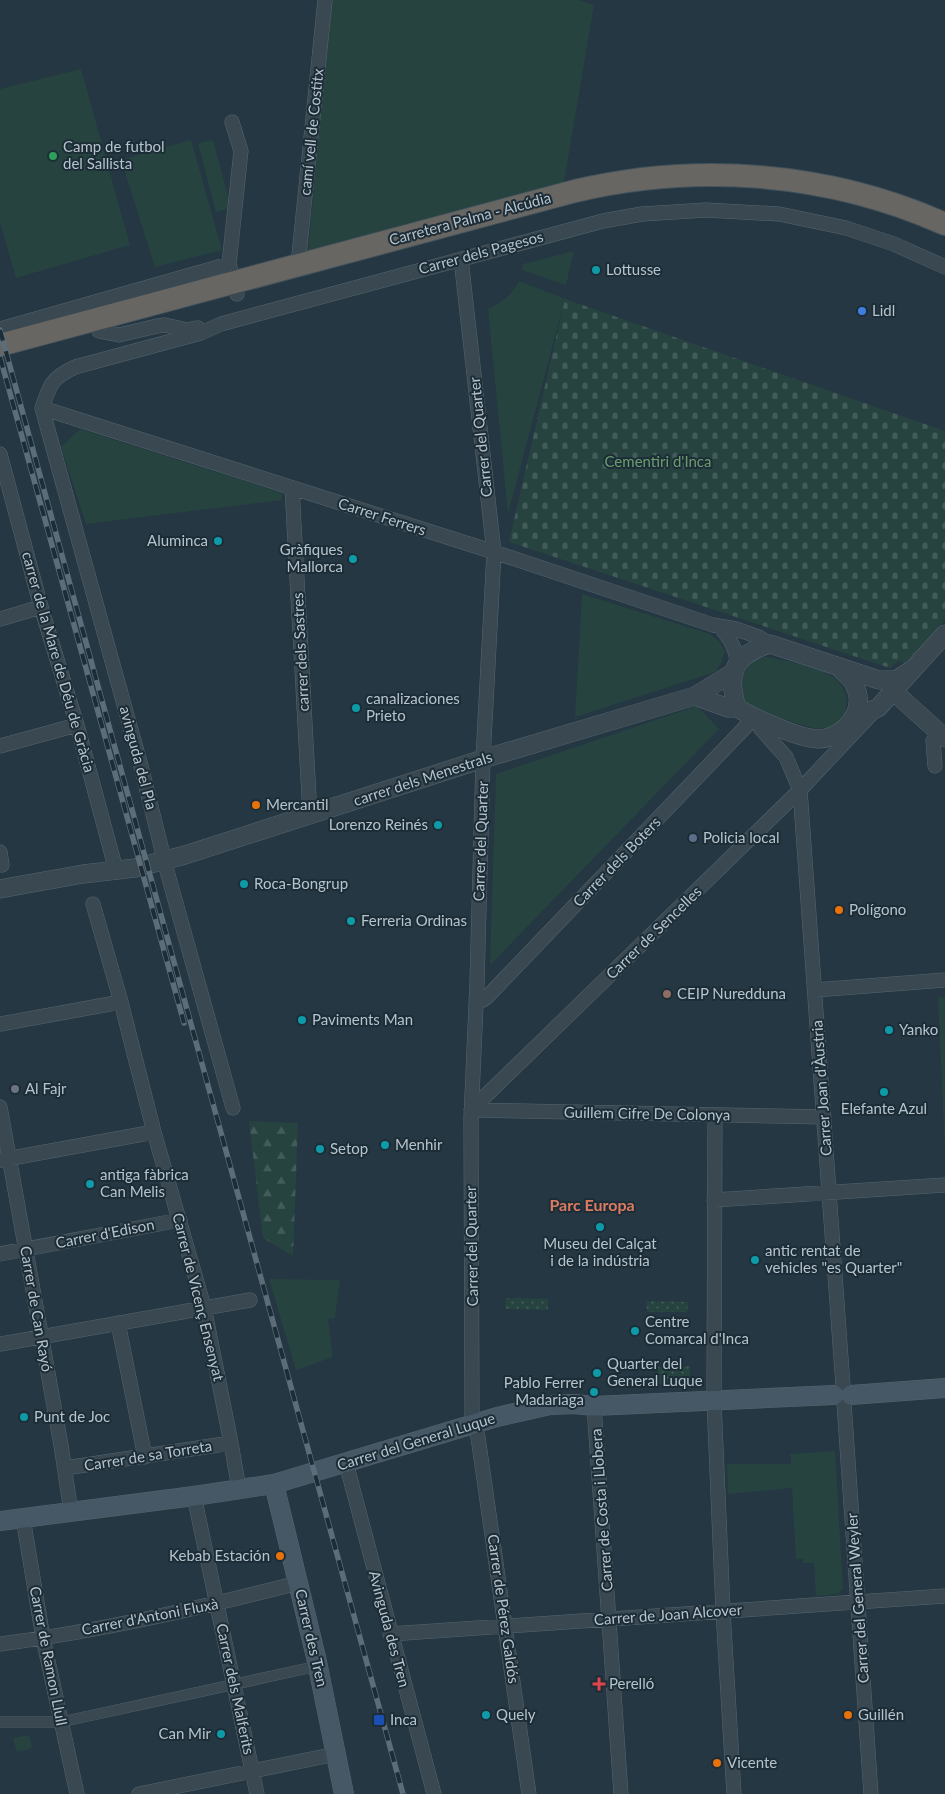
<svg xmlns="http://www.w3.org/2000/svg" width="945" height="1794" font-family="Lato,sans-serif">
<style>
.green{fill:#264340}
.forest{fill:url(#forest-firs)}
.cemetery{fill:url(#cemetery-stones)}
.garden{fill:url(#garden-dots)}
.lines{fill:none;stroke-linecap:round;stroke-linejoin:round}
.pedestrian-casing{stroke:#56666f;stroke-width:11}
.minor-casing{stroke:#56666f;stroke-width:15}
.tertiary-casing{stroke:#56666f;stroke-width:19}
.secondary-casing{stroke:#56666f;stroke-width:20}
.trunk-casing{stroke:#43535c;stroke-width:24}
.pedestrian{stroke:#394851;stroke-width:10}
.minor{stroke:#394851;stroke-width:14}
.tertiary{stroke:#394851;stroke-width:18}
.secondary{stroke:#465865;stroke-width:19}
.trunk{stroke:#686663;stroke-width:22}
.rail-casing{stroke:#5a6d79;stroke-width:5.5}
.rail{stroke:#1d2d37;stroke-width:4;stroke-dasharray:11;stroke-linecap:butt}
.leisure-dot{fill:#2e9e5b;stroke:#1d2d37;stroke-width:2}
.culture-dot{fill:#0f9aa8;stroke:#1d2d37;stroke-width:2}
.shop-dot{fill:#3f7fe0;stroke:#1d2d37;stroke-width:2}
.food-dot{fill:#e8710a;stroke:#1d2d37;stroke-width:2}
.service-dot{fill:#5c6f8a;stroke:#1d2d37;stroke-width:2}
.education-dot{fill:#8d6e63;stroke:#1d2d37;stroke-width:2}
.worship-dot{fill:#6b7280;stroke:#1d2d37;stroke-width:2}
.health-dot{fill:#e0444e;stroke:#1d2d37;stroke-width:2}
.transit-dot{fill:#1a4fb4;stroke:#1d2d37;stroke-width:2}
.labels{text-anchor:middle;stroke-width:4;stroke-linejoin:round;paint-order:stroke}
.street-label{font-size:15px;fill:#b5c3cc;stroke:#1d2d37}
.poi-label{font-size:15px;fill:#b5c3cc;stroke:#1d2d37;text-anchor:start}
.park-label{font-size:15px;fill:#6b9e6c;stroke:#1d2d37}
.neighbourhood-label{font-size:16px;font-weight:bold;fill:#db7b61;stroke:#1d2d37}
</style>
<defs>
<pattern id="forest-firs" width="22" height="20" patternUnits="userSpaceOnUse" patternTransform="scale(1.25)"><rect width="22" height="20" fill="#264340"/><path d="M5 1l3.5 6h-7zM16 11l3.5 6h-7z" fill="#435c5a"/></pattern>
<pattern id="cemetery-stones" width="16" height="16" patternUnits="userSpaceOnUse" patternTransform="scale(1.25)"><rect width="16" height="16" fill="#264340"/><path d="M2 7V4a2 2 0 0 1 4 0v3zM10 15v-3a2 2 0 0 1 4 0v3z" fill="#435c5a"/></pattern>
<pattern id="garden-dots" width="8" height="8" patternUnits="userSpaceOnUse" patternTransform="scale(1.25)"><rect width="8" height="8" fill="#264340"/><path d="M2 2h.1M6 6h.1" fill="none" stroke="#435c5a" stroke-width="1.8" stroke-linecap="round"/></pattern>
</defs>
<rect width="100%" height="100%" fill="#243742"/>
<path class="green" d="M332,0H578L594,5L564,182L308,250Z
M81,69L130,245L16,278L0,222V89Z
M191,140L222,250L155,267L121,160Z
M213,140L231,208L216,212L198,143Z
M574,251L566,285L522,270L523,264Z
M519,281L565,299L508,514L488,309C502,302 511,296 519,281Z
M80,429L282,493V500L86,524L61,447Z
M582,594L710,634L719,641L725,651L721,663L715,672L575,717Z
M765,657C778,658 821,669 832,676C847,685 853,709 838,722C832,727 824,728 816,729C801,724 756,713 746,702C741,697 741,686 742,680C744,666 752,661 765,657Z
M697,706L719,729L490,965L496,774Z
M945,997V1151L938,998Z
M269,1279L340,1280L335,1318L328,1319L333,1357L296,1370Z
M835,1451L843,1588L838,1594L816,1596L814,1563H803V1559H796L792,1488L728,1494L727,1464H791L790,1454Z
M29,1735L32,1748L17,1752L13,1738Z"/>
<path class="forest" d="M249,1121L298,1123L293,1256L263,1238Z"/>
<path class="cemetery" d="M565,299L945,431V620L905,663L898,661L890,668L509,542Z"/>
<path class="garden" d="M506,1298L548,1299V1310L505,1309Z
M646,1301L688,1302L687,1312H647Z
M690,1366L691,1383L657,1384L658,1367Z"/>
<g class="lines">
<defs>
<path id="pedestrian" d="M0,1722H61L318,1666"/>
<path id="minor" d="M232,122L241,151L229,264L237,294
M461,259L494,552L483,759L477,983L471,1118L472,1415L478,1437L529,1794
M298,265L325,0
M0,329L229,264
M99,331L119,335L157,326L165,325L187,330L198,328
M42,408C50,384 52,378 75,367L201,333L221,324L603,221L642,214L706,210L779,214L846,228L894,244L945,267
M42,408L494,552L713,625L736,629L759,637L770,644
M42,408L141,766L167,871L233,1108
M0,454L41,607L77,725L116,870
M292,488L310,815
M0,619L41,607
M721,628C730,639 736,648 737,662
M757,719L761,729L786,757L800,790L843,1386
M0,746L77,725
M935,766L933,741L939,733
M0,852L2,865
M93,904L121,1002L154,1132L204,1307L231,1443L239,1489
M815,990L945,980
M476,999L483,1000L487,997L754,718
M0,1024L121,1002
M0,1107L61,1445L71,1512
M471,1110L800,790L877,708
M471,1110L824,1117
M715,1115L714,1401L723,1611L734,1794
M1,1160L154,1132
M714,1200L945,1185
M0,1254L180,1220
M118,1323L145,1457
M0,1344L250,1300
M844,1403L871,1794
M594,1406L621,1794
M346,1463L434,1794
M65,1468L231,1443
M194,1496L257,1794
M23,1518L43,1638L77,1794
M390,1634L945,1596
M0,1644C101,1631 200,1608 298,1583
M139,1794L336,1754"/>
<path id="tertiary" d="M839,667C843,672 851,678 854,684C863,701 857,717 844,729C837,734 829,739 819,739C800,739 754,718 737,708C726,672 734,655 770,644L879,680H896L913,669
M893,691L945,738
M695,696L728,708H737
M856,715L878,708L945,634
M0,889L83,874L135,868L185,855L483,759L695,696L734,672"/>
<path id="secondary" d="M851,1395L945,1388
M274,1484L316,1657L344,1794
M0,1521L194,1496L274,1484L497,1417L550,1405L574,1404L594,1406L834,1395"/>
<path id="trunk" d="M0,345L575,191C697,162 829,172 945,224"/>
</defs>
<use href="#pedestrian" class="pedestrian-casing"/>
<use href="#minor" class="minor-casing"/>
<use href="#tertiary" class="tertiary-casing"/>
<use href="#secondary" class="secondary-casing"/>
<use href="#trunk" class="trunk-casing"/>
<use href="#pedestrian" class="pedestrian"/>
<use href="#minor" class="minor"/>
<use href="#tertiary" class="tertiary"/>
<use href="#secondary" class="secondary"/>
<use href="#trunk" class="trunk"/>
<defs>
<path id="rail" d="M0,330L403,1794
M0,357L184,1023"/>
</defs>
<use href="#rail" class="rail-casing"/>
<use href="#rail" class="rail"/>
</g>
<circle class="leisure-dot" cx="53" cy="156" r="5"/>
<g class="culture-dot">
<circle cx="596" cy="270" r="5"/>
<circle cx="218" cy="541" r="5"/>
<circle cx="353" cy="559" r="5"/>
<circle cx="356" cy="708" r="5"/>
<circle cx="438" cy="825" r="5"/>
<circle cx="244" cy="884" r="5"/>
<circle cx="351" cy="921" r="5"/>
<circle cx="302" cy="1020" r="5"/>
<circle cx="889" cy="1030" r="5"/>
<circle cx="884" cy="1092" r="5"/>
<circle cx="385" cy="1145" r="5"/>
<circle cx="320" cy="1149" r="5"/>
<circle cx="90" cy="1184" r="5"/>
<circle cx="600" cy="1227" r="5"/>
<circle cx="755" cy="1260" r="5"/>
<circle cx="635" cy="1331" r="5"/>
<circle cx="597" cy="1373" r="5"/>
<circle cx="594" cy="1392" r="5"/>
<circle cx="24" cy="1417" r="5"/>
<circle cx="486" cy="1715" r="5"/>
<circle cx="221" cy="1734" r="5"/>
</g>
<circle class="shop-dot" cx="862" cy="311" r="5"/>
<g class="food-dot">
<circle cx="256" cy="805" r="5"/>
<circle cx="839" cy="910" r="5"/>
<circle cx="280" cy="1556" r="5"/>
<circle cx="848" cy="1715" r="5"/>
<circle cx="717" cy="1763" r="5"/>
</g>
<circle class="service-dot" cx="693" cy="838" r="5"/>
<circle class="education-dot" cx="667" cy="994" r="5"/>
<circle class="worship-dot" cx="15" cy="1089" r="5"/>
<path class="health-dot" d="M596.5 1676.5h5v5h5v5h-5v5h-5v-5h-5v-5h5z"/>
<rect class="transit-dot" x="373" y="1714" width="12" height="12" rx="2.5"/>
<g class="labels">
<g class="street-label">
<text transform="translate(312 132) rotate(-84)" y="5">camí vell de Costitx</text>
<text transform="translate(470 219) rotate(-15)" y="5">Carretera Palma - Alcúdia</text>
<text transform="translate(481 253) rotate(-15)" y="5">Carrer dels Pagesos</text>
<text transform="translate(481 437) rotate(-96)" y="5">Carrer del Quarter</text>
<text transform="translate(382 517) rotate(18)" y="5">Carrer Ferrers</text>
<text transform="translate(301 652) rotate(-93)" y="5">carrer dels Sastres</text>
<text transform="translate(58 662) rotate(74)" y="5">carrer de la Mare de Déu de Gràcia</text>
<text transform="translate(138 758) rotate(75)" y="5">avinguda del Pla</text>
<text transform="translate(423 779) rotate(-18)" y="5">carrer dels Menestrals</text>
<text transform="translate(481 841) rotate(-88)" y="5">Carrer del Quarter</text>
<text transform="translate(617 862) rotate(-46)" y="5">Carrer dels Boters</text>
<text transform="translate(654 933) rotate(-44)" y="5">Carrer de Sencelles</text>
<text transform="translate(822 1088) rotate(-94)" y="5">Carrer Joan d'Àustria</text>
<text transform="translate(647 1114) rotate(1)" y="5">Guillem Cifre De Colonya</text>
<text transform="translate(105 1234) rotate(-11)" y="5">Carrer d'Edison</text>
<text transform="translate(472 1246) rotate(-91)" y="5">Carrer del Quarter</text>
<text transform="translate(198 1297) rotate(76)" y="5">Carrer de Vicenç Ensenyat</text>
<text transform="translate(36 1309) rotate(80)" y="5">Carrer de Can Rayó</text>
<text transform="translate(416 1442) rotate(-17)" y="5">Carrer del General Luque</text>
<text transform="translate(148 1456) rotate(-9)" y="5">Carrer de sa Torreta</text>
<text transform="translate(602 1510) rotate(-94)" y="5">Carrer de Costa i Llobera</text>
<text transform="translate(858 1598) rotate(-94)" y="5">Carrer del General Weyler</text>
<text transform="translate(503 1609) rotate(82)" y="5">Carrer de Pérez Galdós</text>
<text transform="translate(668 1615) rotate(-4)" y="5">Carrer de Joan Alcover</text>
<text transform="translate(150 1617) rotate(-11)" y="5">Carrer d'Antoni Fluxà</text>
<text transform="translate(389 1629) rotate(75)" y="5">Avinguda des Tren</text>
<text transform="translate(311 1638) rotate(77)" y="5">Carrer des Tren</text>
<text transform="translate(48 1656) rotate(79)" y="5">Carrer de Ramon Llull</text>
<text transform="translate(235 1689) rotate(78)" y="5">Carrer dels Malferits</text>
</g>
<g class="poi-label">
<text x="63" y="152">Camp de futbol<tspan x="63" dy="17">del Sallista</tspan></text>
<text x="606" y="275">Lottusse</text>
<text x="872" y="316">Lidl</text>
<text x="208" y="546" text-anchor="end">Aluminca</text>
<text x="343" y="555" text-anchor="end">Gràfiques<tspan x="343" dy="17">Mallorca</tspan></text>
<text x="366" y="704">canalizaciones<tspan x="366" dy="17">Prieto</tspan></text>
<text x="266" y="810">Mercantil</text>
<text x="428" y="830" text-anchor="end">Lorenzo Reinés</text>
<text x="703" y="843">Policia local</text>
<text x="254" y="889">Roca-Bongrup</text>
<text x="849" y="915">Polígono</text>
<text x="361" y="926">Ferreria Ordinas</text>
<text x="677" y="999">CEIP Nuredduna</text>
<text x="312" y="1025">Paviments Man</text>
<text x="899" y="1035">Yanko</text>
<text x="25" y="1094">Al Fajr</text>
<text x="884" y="1114" text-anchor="middle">Elefante Azul</text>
<text x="395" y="1150">Menhir</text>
<text x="330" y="1154">Setop</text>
<text x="100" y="1180">antiga fàbrica<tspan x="100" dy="17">Can Melis</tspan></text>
<text x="600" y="1249" text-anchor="middle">Museu del Calçat<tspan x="600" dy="17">i de la indústria</tspan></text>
<text x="765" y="1256">antic rentat de<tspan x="765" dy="17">vehicles "es Quarter"</tspan></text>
<text x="645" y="1327">Centre<tspan x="645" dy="17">Comarcal d'Inca</tspan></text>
<text x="607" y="1369">Quarter del<tspan x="607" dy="17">General Luque</tspan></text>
<text x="584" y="1388" text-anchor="end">Pablo Ferrer<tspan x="584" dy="17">Madariaga</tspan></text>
<text x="34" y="1422">Punt de Joc</text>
<text x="270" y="1561" text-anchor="end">Kebab Estación</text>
<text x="609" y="1689">Perelló</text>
<text x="496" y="1720">Quely</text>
<text x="858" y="1720">Guillén</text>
<text x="390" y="1725">Inca</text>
<text x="211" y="1739" text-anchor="end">Can Mir</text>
<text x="727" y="1768">Vicente</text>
</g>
<g class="park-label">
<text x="658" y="467">Cementiri d'Inca</text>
</g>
<g class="neighbourhood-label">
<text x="592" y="1211">Parc Europa</text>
</g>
</g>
</svg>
